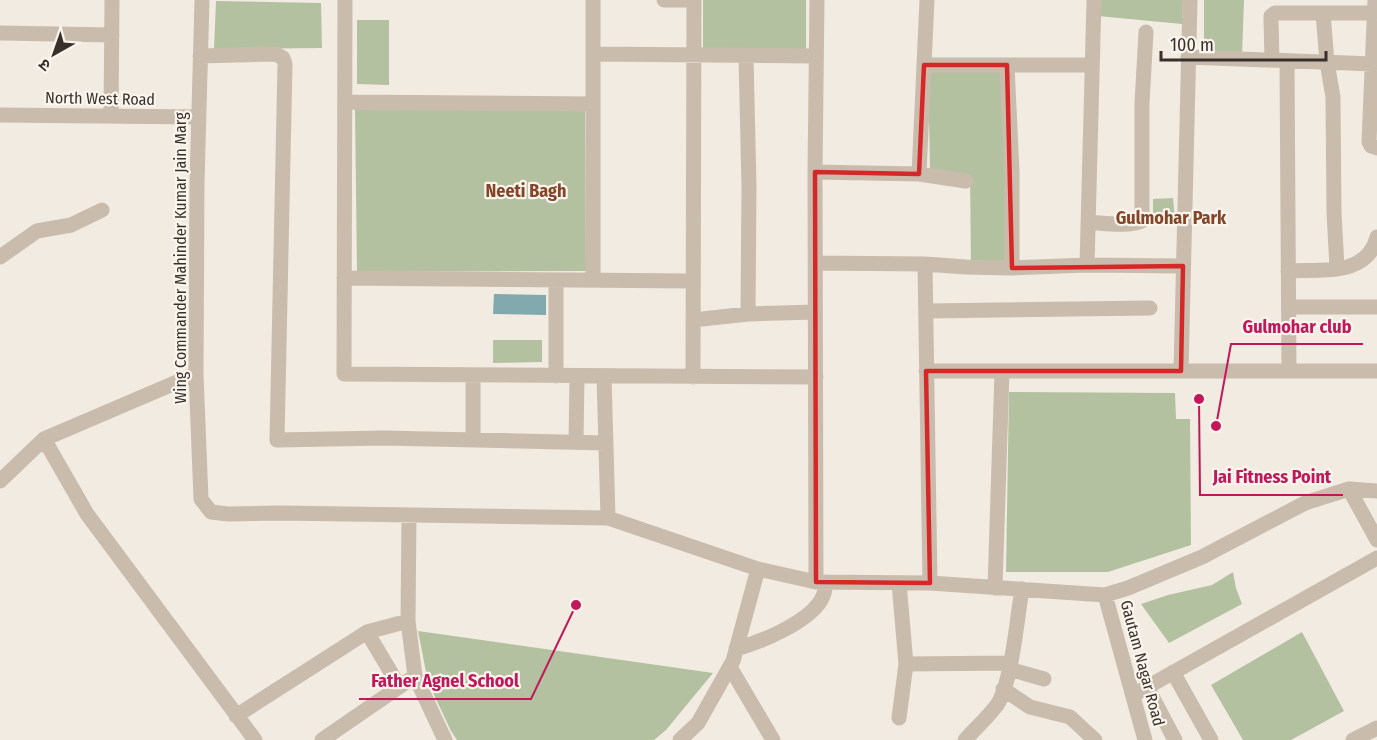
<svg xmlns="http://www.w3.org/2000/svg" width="1377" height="740" font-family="'Fira Sans Condensed','Noto Sans Devanagari',sans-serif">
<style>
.green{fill:#b4c1a1}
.water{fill:#81a9ae}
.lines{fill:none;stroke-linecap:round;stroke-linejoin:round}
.minor{stroke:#cabcad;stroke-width:15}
.marked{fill:none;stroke:#d62828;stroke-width:4.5;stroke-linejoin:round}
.labels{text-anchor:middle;stroke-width:4.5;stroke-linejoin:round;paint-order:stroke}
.street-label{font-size:16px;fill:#39302b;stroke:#faf5ed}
.neighbourhood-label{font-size:18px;font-weight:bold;fill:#844428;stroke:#faf5ed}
.leader{fill:none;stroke:#c2185b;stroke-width:2}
.callout-dot{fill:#c2185b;stroke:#faf5ed;stroke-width:2}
.callout-label{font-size:18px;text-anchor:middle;font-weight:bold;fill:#c2185b;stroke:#faf5ed;stroke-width:4.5;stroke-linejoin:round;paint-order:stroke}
</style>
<rect width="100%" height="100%" fill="#f2ebe1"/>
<path class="green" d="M703,0H806V52L703,53Z
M1099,0H1183L1182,24L1098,16Z
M1204,0H1244L1242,55L1204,53Z
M216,1L321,3L322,48L214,49Z
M357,20H389V85L357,84Z
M928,70H1003L1009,265L971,263L970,175L930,170Z
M355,109L585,111L586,271L357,272Z
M1173,198L1175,220L1153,218V199Z
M493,340H542V362L493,363Z
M1009,392L1175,393L1176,419H1190L1191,545L1108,572H1006Z
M1233,572L1236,588L1242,604L1169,643L1141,604L1168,595L1212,585Z
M418,631L713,673L666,730L654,740H457L451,731L428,682Z
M1302,632L1344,711L1291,740H1243L1211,685Z"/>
<path class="water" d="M494,294L546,295V315L493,314Z"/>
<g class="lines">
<path class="minor" d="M202,0L197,183L196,374L201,499L211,512L228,514L281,513L608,518L758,569L816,582L930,583L1105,595L1128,588L1202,557L1305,503L1349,489L1377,491
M345,0L344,374L816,377
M664,0H694
M1375,0L1369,142L1371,146L1377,148
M1323,13L1327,62L1333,97L1334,212L1337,268
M0,33L112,35
M593,54L816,56
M200,56L276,54L283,58L285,64L277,440L384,438L606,443
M746,56L749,187L748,314
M1188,57L1373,64
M1272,60L1271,20V16L1275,13H1374
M1287,61L1289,371
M924,65H1092
M1007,65L1012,171V268
M345,102L593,104
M0,115L199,117
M111,116L112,0
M815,172L919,174L966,181
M919,174L927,0
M1088,222C1102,223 1131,227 1142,221V103L1146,32
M0,257L37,231L71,225L102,210
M815,263L925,264L966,267L1012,268L1087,265L1183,266
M925,264L930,583
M1087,265L1094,0
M1288,271C1321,269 1367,277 1377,237
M344,278L693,281
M593,280V0
M1289,307H1377
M926,311L1150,308
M693,320L748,314L815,312
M926,371H1377
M1181,371L1190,0
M473,375V440
M556,376V280
M604,376L608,518
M693,377L694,0
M44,439L87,514L255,740
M576,442L577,376
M0,481L44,439L196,374
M1349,489L1377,540
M409,515L408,621L415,676L445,740
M816,582L815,172L817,0
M995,588L1002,371
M1105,595L1145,740
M367,632L399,686
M736,649C761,642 813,621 823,596C825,592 825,586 826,582
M906,664L1010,663
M730,667L773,740
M1009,669L1044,679
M1173,672L1211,740
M1147,687L1175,740
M1003,689L1030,707L1070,717L1095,740
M1133,695L1377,558
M236,716L367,632L408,621
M899,718L906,664L899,583
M322,740L415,676
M680,740L698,723L733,661L758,569
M965,740C975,729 988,717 997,705C1012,683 1017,617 1022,589
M1353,740L1377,728"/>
</g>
<path class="marked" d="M924,65H1007L1012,268L1183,266L1181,371H926L930,583L816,582L815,172L919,174Z"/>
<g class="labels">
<g class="street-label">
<text transform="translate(100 98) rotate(1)" y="6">North West Road</text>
<text transform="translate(180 258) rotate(-90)" y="6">Wing Commander Mahinder Kumar Jain Marg</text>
<text transform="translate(1143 663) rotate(75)" y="6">Gautam Nagar Road</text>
</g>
<g class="neighbourhood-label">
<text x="526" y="197">Neeti Bagh</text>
<text x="1171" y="224">Gulmohar Park</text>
</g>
</g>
<path class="leader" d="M1216 426L1231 344H1363M1199 399L1200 495H1343M576 605L531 699H359"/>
<g class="callout-dot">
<circle cx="1216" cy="426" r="6"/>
<circle cx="1199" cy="399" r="6"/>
<circle cx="576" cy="605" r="6"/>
</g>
<g class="callout-label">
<text x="1297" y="333">Gulmohar club</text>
<text x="1272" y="483">Jai Fitness Point</text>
<text x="445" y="687">Father Agnel School</text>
</g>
<g transform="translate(54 54) rotate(220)" stroke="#faf5ed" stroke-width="4.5" paint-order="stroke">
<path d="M0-4.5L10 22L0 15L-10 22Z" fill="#39302b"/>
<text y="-9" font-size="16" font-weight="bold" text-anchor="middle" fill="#39302b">उ</text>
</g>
<path d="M1161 51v9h165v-9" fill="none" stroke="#39302b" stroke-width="3"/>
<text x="1170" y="51" font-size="18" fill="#39302b" stroke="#faf5ed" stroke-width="4.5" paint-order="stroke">100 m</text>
</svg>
